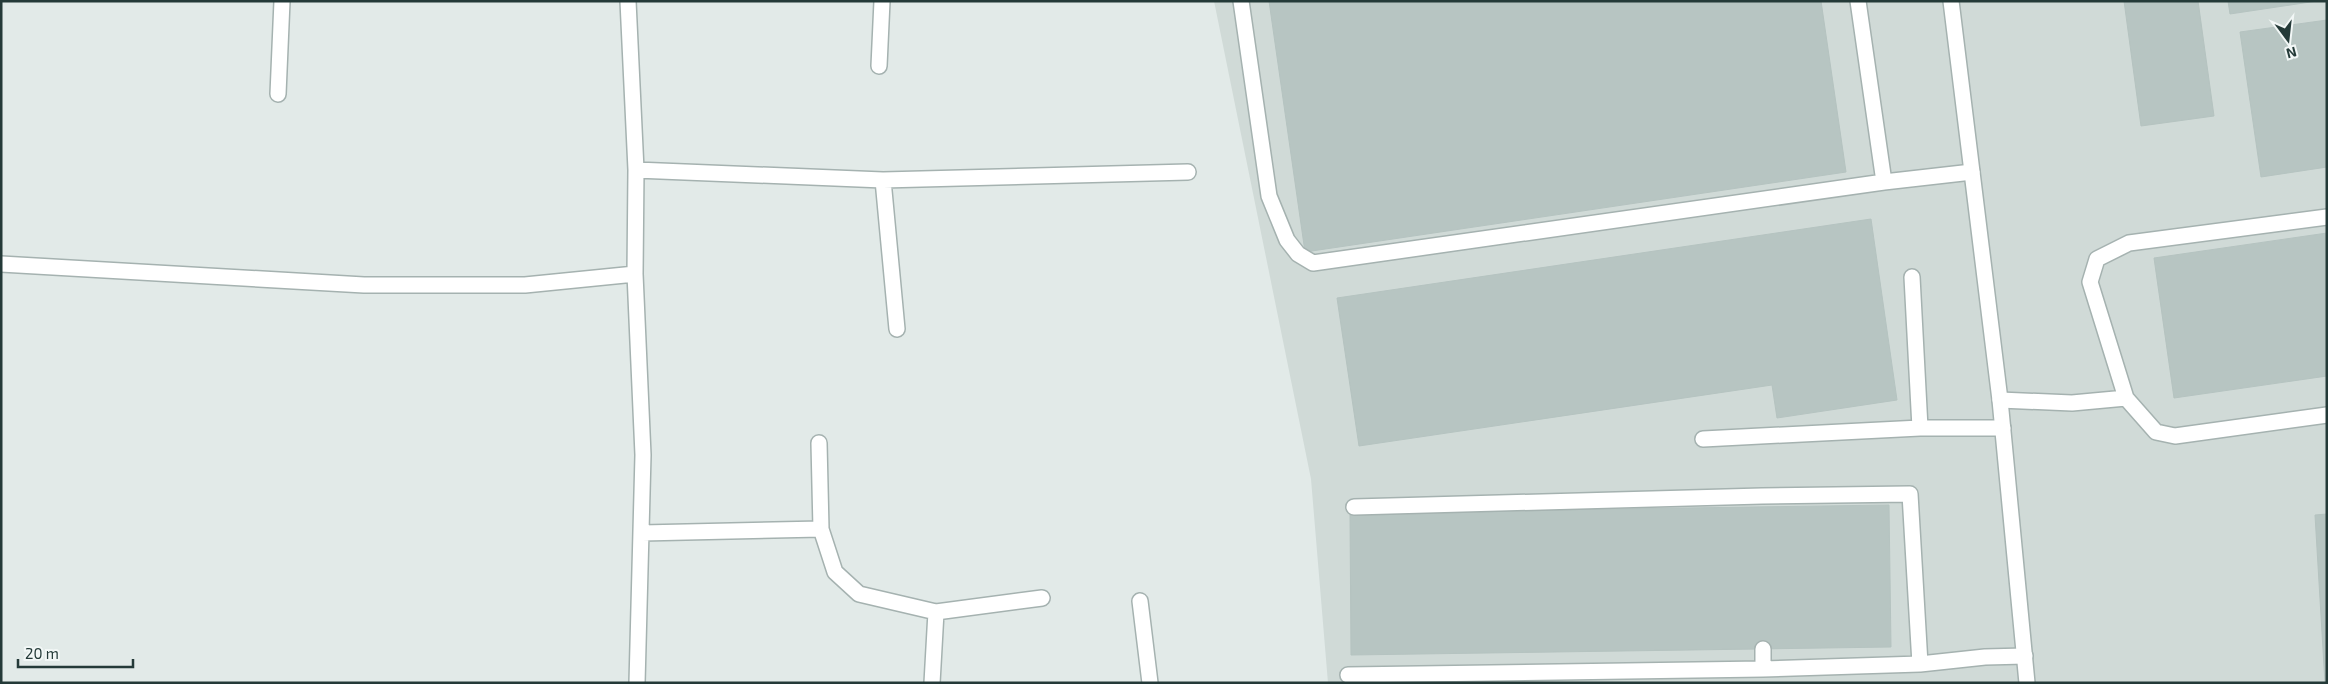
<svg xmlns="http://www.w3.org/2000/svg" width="2328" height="684" font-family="'Exo 2',sans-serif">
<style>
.built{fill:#d0dad7}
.building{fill:#b7c5c2;stroke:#b5c3c0}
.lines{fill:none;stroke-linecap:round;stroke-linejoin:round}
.service-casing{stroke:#a5b2b0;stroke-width:18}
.minor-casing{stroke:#a5b2b0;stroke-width:18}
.tertiary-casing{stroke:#a5b2b0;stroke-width:18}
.service{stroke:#fff;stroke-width:15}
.minor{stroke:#fff;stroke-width:15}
.tertiary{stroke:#fff;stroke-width:15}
</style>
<rect width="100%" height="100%" fill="#e2eae8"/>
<path class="built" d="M1214,1H2327V683H1328L1311,479Z"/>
<path class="building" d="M1269,1H1821L1846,172L1305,252Z
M2124,1H2198L2214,116L2141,126Z
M2228,1H2317L2230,14Z
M2327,20V167L2261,177L2240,32Z
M1871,219L1897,400L1777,418L1772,385L1359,446L1337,298Z
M2327,233V376L2174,398L2154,258Z
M1889,505L1891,647L1351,655L1350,513Z
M2327,514V683H2325L2315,515Z"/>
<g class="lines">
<defs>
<path id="service" d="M1241,1L1269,196L1287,240L1298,254L1313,263L1884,182L1972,172
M1858,1L1884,182
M1912,277L1920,428H2003
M2126,398L2156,432L2175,436L2327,415
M2000,400L2072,403L2126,398L2090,282L2097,259L2129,243L2327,217
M1703,439L1920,428
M1920,664L1985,657L2025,656
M1763,669V649
M1348,675L1763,669L1920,664L1910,494L1762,496L1354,507"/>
<path id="minor" d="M879,66L882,1
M278,94L282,1
M636,170L883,180L1188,172
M883,180L897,329
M1,264L364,285H525L635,274L636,170L628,1
M635,274L643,455L637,683
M819,443L821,529
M642,533L821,529L835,572L859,594L936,612L1042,598
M1140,601L1150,683
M932,683L936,612"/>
<path id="tertiary" d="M1951,1L2000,400L2027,683"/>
</defs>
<use href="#service" class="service-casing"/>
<use href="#minor" class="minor-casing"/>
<use href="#tertiary" class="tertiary-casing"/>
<use href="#service" class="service"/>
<use href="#minor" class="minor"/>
<use href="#tertiary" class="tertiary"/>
</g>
<rect width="2328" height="684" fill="none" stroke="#243a38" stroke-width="5"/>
<g transform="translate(2288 40) rotate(165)" stroke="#f2f7f6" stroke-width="4" paint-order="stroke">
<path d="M0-4L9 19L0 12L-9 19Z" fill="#243a38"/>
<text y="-8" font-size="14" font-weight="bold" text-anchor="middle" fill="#243a38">N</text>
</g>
<path d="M18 659v8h115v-8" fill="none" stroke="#243a38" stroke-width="2.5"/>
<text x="25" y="659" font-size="15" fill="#243a38" stroke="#f2f7f6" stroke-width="4" paint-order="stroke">20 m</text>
</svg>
